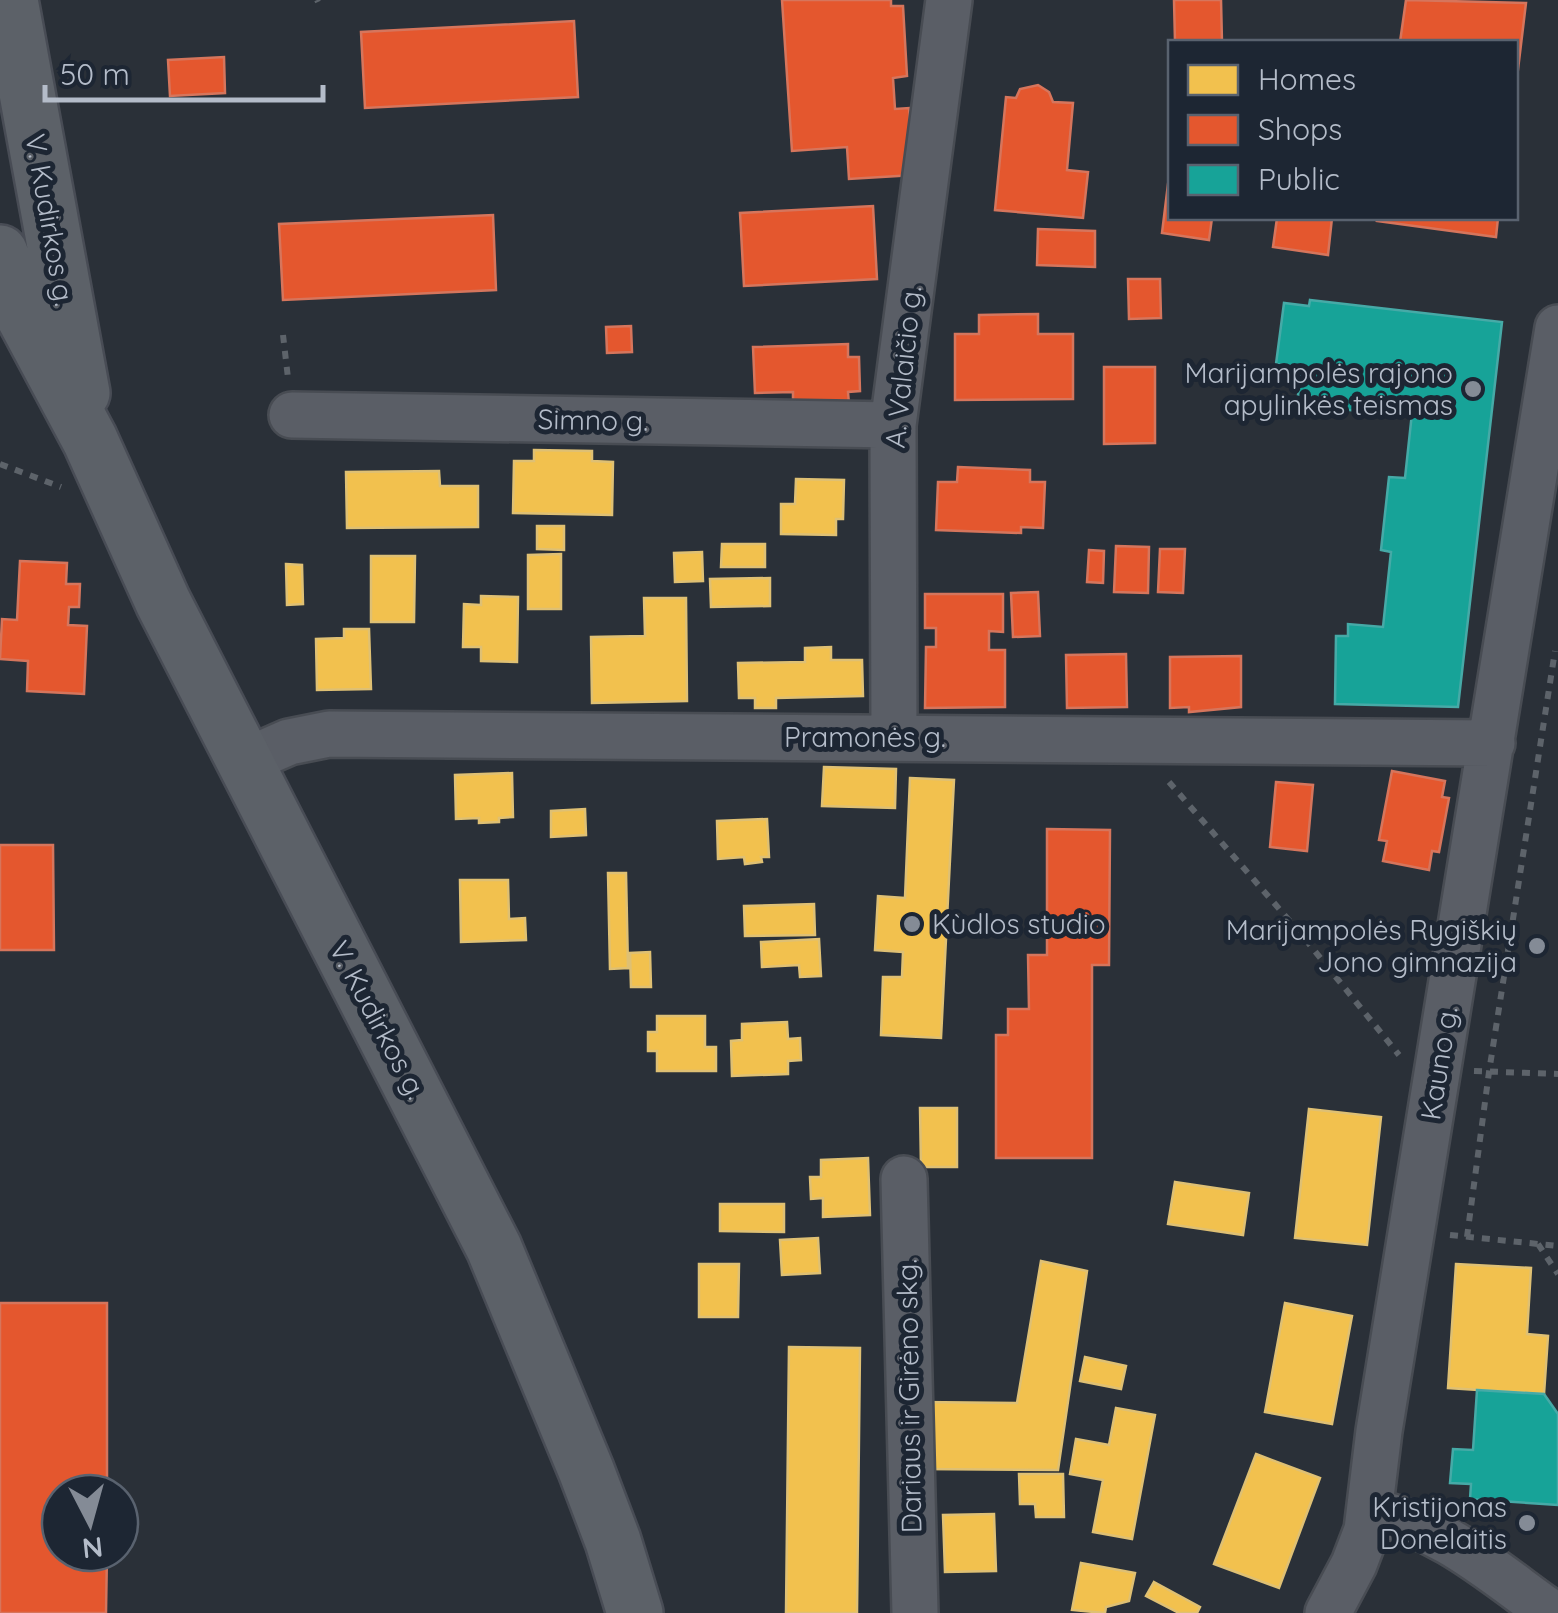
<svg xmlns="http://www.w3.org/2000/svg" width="1558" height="1613" font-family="Quicksand,sans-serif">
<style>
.homes{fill:#f2c14e;stroke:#dfc073;stroke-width:2.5}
.shops{fill:#e4572e;stroke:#d6755c;stroke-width:2.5}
.public{fill:#17a398;stroke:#46aaa7;stroke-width:2.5}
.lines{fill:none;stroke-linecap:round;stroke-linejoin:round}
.minor-casing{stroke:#484c53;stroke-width:50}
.major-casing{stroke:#484c55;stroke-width:60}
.path{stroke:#5d636a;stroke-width:6;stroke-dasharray:8 8;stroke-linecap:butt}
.minor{stroke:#5a5e66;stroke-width:45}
.major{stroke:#5c6168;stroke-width:55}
.poi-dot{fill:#848b96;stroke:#1d2633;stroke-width:4}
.labels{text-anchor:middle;stroke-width:10;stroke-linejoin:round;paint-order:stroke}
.street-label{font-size:28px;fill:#b4bcc9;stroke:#1d2633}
.poi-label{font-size:28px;fill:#b4bcc9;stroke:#1d2633;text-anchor:end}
</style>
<rect width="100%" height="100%" fill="#2a3038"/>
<path class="homes" d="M534,450L592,451V461L613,462L612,515L513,513L514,461H534Z
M439,471L440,486H478V527L347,528L346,472Z
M796,479L844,480L843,519H836V535L781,534V504H795Z
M537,526H564V550L537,549Z
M722,544H765V567H721Z
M702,552L703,581L675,582L674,553Z
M561,554V609H528V555Z
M371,556H415L414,622H371Z
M286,564L302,565L303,604L287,605Z
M770,578V606L711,607L710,579Z
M481,596L518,597L517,662L481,661V647H463L464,604L481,605Z
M644,598H686L687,701L592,703L591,637L645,636Z
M344,629H369L371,689L317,690L316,639L344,638Z
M831,647V660H862L863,696L776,698V708H755V698H739L738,663L805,662V648Z
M824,767L896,769L895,808L822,806Z
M512,773L513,817L499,818V822L479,823V818L456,819L455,775Z
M910,778L954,780L941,1038L881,1035L883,977H902L903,952L875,950L878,896L905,898Z
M585,809L586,835L551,837V811Z
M767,819L769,857H761L762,862L745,864L744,857L718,859L717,821Z
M608,873H626L628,968L610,969Z
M460,880H508L509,919L525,918L526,940L461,942Z
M814,904L815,935L745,936L744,906Z
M819,939L821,976L800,977L799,965L762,967L761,942Z
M650,952L651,987H631L630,953Z
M657,1016H705V1047H716V1071H657V1051H648V1032H657Z
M787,1022L788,1039L800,1038L801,1060L788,1061V1074L732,1076L731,1041L742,1040V1024Z
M920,1108H957V1167H921Z
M1309,1109L1381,1117L1367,1245L1295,1238Z
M868,1158L870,1215L823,1217V1198L811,1199L810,1177H821V1160Z
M1175,1182L1249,1193L1243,1235L1168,1224Z
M720,1204H784V1232L720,1231Z
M818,1238L820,1273L782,1275L780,1240Z
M1041,1261L1087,1271L1058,1470L921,1469V1402L1017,1403Z
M699,1264H739L738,1317H699Z
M1456,1264L1531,1268L1527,1334L1548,1336L1544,1394L1448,1388Z
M1285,1303L1352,1316L1332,1424L1265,1412Z
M789,1347L860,1348L857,1613H786Z
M1085,1357L1126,1366L1121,1389L1080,1381Z
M1116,1408L1155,1415L1132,1539L1093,1532L1103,1480L1070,1474L1076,1439L1109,1445Z
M1256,1454L1320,1478L1279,1588L1214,1564Z
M1019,1474H1063L1064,1517H1036L1035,1504H1020Z
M994,1514L996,1571L945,1572L943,1515Z
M1081,1563L1135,1573L1129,1601L1106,1607L1105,1613L1072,1610Z
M1154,1582L1200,1607L1197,1613H1179L1146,1596Z"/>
<path class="shops" d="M782,0H891V6H903L907,76L893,78L895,109L909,108L914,175L849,179L847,147L792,151Z
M1174,0H1221L1222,42H1175Z
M1406,0L1526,3L1516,86V42H1400Z
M574,21L578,97L365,108L361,32Z
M224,57L225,93L170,96L168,60Z
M1038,85L1049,92L1053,102L1073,103L1067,170L1088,172L1083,218L995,210L1006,97L1016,98L1020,89Z
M1170,168V218H1212L1209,240L1162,233Z
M873,206L877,279L744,286L740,213Z
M493,215L496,290L283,300L279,224Z
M1277,218H1332L1328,255L1273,247Z
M1378,218H1498L1496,237L1377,221Z
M1038,229L1095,231V267L1037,265Z
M1128,279H1160L1161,318L1129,319Z
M1038,314V334H1073V399L955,400V334H979V315Z
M631,326L632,352L607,353L606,327Z
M848,344V357H859L860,391L848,392L849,404L793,406V392L755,393L753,347Z
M1104,367H1155V443L1104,444Z
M958,467L1030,470V482H1045L1043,528L1021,527V533L936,530L938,482H957Z
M1116,546L1149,547L1148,593L1114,592Z
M1160,549H1185L1183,593L1158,592Z
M1089,550L1104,551L1103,583L1087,582Z
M20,561L67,563L66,584H80L79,607H69L68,625L87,626L84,694L27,691L28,661L0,659L2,619L17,620Z
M1038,592L1040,636L1013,637L1011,593Z
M925,594H1003V632L989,631V650H1005V707L925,708L926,647H936V628H925Z
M1126,654L1127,707L1067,708L1066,655Z
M1241,656V707L1189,712V707L1170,708V657Z
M1392,771L1445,781L1442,797L1449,798L1439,852L1432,851L1429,870L1383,861L1387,841L1379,840Z
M1276,782L1313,785L1307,851L1270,847Z
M1047,829L1110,830L1109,965H1092V1158H996V1035H1008V1009H1029L1028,955H1047Z
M0,845H53L54,950H0Z
M0,1303H107V1493H60V1553H107L106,1613H0Z"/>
<path class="public" d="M1310,300L1502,322L1458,707L1335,704L1336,636H1348V624L1383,627L1391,552L1381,550L1389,477L1405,478L1412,413L1395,411L1394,415L1330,408L1331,399L1298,395L1302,367L1276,364L1284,303L1309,306Z
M1477,1390L1544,1394L1558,1414V1505L1470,1499L1471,1484L1450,1483L1453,1449L1473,1450Z"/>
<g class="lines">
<defs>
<path id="minor" d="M292,415L893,425
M894,737L893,425L949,0
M243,762L289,742L329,734L1492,743
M904,1179L915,1613
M1371,1512C1442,1525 1493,1572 1551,1613
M1328,1613L1354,1564L1367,1530L1379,1431L1558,328"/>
<path id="major" d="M10,0L82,393
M0,253L21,311L90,440L163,602L494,1248L586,1470L613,1541L635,1613"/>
</defs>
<use href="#minor" class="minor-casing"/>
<use href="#major" class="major-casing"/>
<path class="path" d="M317,0L318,2
M283,335L288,378
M0,464L61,487
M1169,782L1301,934L1399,1055
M1474,1071L1558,1074
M1450,1235L1558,1246
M1467,1237L1489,1072L1555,651
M1538,1244L1558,1274"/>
<use href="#minor" class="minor"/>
<use href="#major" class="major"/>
</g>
<g class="poi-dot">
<circle cx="1473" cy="389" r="10"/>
<circle cx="912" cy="924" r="10"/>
<circle cx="1537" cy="946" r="10"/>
<circle cx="1527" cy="1523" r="10"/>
</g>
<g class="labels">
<g class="street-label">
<text transform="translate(50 220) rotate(80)" y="10">V. Kudirkos g.</text>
<text transform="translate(903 367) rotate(-84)" y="10">A. Valaičio g.</text>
<text transform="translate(593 420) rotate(1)" y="10">Simno g.</text>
<text x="865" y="747">Pramonės g.</text>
<text transform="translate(378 1020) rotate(62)" y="10">V. Kudirkos g.</text>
<text transform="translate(1439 1063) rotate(-81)" y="10">Kauno g.</text>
<text transform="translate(909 1396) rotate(-91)" y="10">Dariaus ir Girėno skg.</text>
</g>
<g class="poi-label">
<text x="1453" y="383">Marijampolės rajono<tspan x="1453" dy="32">apylinkės teismas</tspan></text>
<text x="932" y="934" text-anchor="start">Kùdlos studio</text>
<text x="1517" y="940">Marijampolės Rygiškių<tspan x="1517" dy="32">Jono gimnazija</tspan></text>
<text x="1507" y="1517">Kristijonas<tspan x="1507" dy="32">Donelaitis</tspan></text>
</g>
</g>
<rect x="1168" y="40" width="350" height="180" fill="#1d2633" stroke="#59626f" stroke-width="2.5"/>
<rect x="1188" y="65" width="50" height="30" fill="#f2c14e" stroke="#59626f" stroke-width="2.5"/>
<text x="1258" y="90" font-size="30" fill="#b4bcc9">Homes</text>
<rect x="1188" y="115" width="50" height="30" fill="#e4572e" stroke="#59626f" stroke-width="2.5"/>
<text x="1258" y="140" font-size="30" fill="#b4bcc9">Shops</text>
<rect x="1188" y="165" width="50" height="30" fill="#17a398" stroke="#59626f" stroke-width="2.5"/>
<text x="1258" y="190" font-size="30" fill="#b4bcc9">Public</text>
<g transform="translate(90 1523) rotate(174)"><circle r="48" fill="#1d2633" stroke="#59626f" stroke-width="2.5"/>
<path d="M0-8L18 38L0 25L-18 38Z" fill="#848b96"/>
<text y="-15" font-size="28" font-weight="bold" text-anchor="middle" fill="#b4bcc9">N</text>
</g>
<path d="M45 85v15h278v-15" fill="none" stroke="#b4bcc9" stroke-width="5"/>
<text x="60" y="85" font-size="30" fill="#b4bcc9" stroke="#1d2633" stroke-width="8" paint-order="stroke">50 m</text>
</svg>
